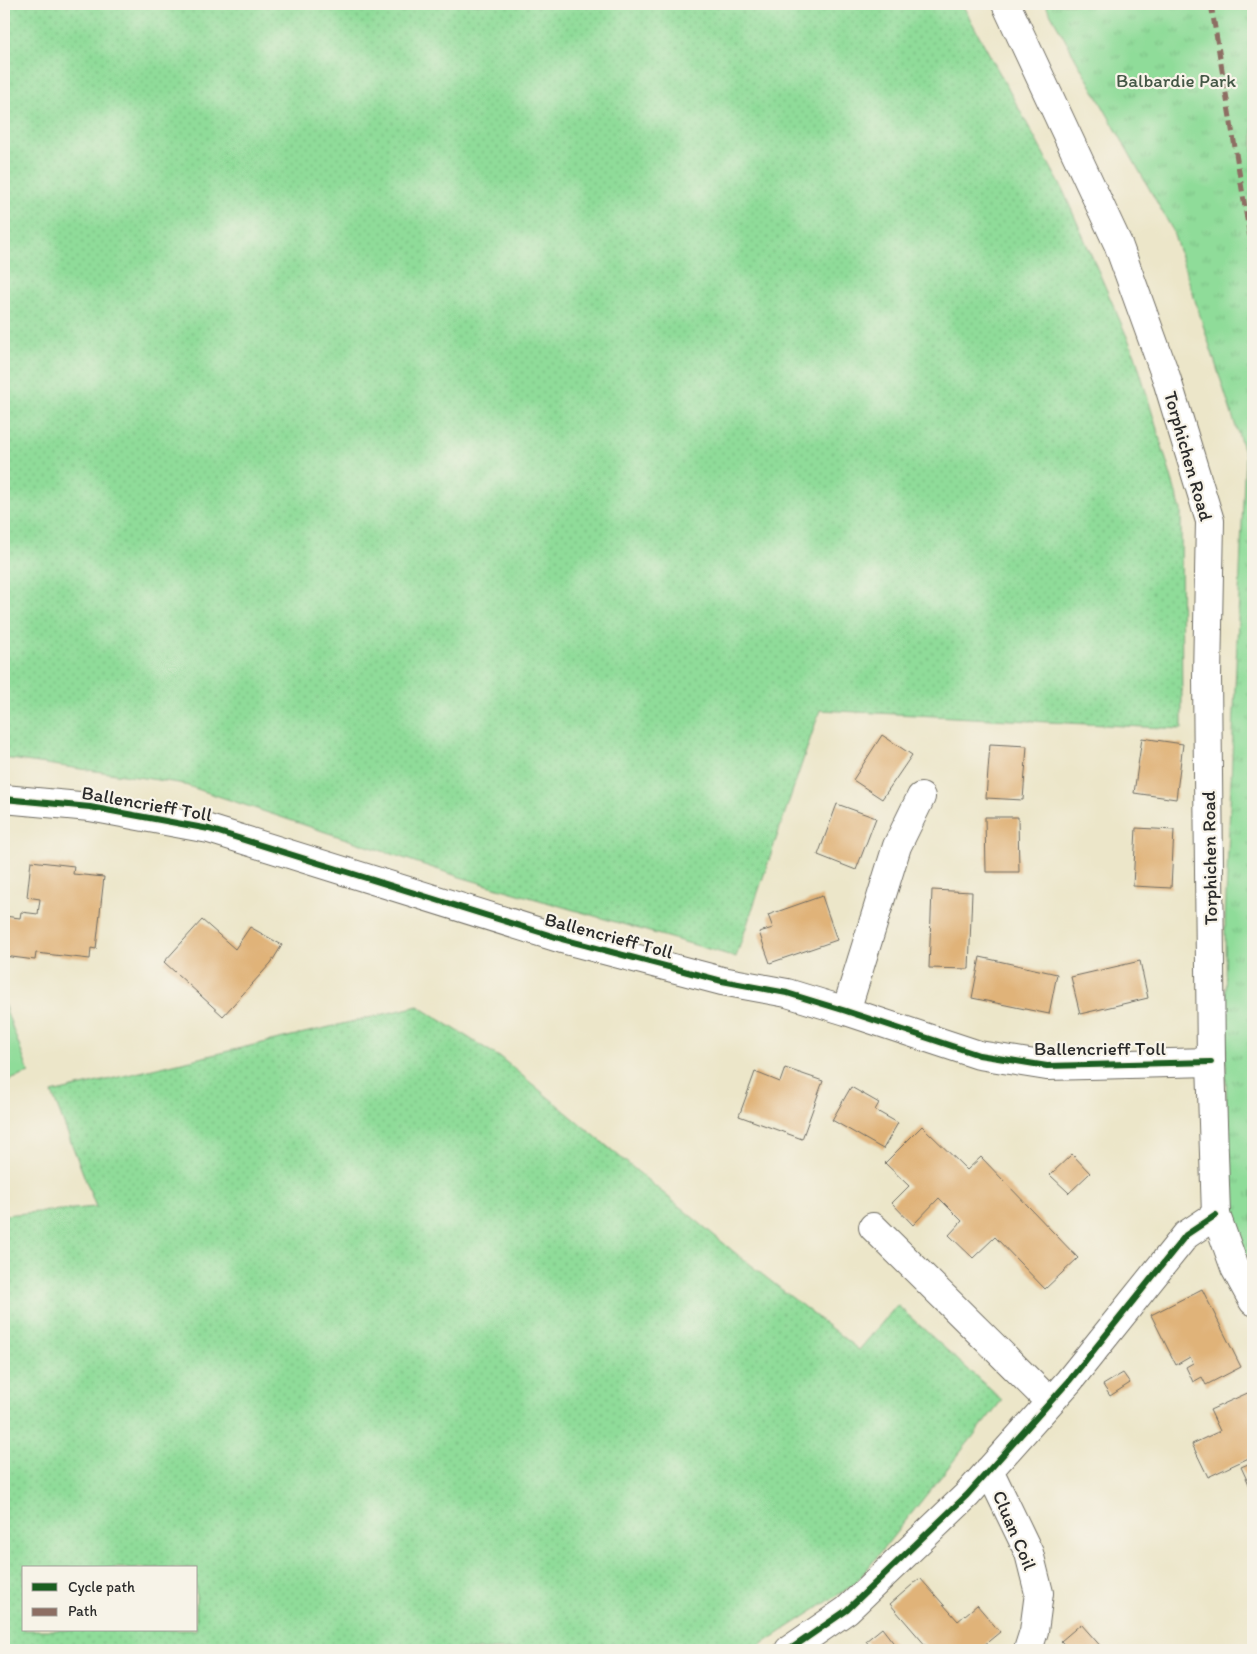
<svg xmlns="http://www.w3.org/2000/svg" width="1257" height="1654" font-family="Itim,sans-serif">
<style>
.grass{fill:url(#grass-dots);stroke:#5d8462;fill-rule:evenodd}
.park{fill:url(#park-tufts);stroke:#5d8462}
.pitch{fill:#8fdc99;stroke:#5d8462}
.building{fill:#e0b379}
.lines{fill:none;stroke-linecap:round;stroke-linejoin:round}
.minor-casing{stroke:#6f6c62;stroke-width:30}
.major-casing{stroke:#6f6c62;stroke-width:30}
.minor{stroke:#fff;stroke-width:28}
.major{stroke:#fff;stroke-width:28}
.quiet{stroke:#8d6e63;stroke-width:5;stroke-dasharray:10 5;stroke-linecap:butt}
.cycleway-casing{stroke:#f7f3e8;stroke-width:9}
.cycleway{stroke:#1b5e20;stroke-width:6}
.labels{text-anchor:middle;stroke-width:4.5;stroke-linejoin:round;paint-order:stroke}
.park-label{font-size:19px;fill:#445746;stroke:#f7f3e8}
.street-label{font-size:19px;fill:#2b2b2b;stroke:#f7f3e8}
</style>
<defs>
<pattern id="grass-dots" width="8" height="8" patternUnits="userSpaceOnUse" patternTransform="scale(1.25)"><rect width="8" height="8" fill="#8fdc99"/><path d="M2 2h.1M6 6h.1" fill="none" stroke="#7cbd84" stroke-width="1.8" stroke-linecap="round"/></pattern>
<pattern id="park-tufts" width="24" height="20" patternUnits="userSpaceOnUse" patternTransform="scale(1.25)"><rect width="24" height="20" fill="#8fdc99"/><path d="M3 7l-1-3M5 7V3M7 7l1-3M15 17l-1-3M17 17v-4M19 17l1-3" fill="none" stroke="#7cbd84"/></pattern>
</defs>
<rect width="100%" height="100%" fill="#f7f3e8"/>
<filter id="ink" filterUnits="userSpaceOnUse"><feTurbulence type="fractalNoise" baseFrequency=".02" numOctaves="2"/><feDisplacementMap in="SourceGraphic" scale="10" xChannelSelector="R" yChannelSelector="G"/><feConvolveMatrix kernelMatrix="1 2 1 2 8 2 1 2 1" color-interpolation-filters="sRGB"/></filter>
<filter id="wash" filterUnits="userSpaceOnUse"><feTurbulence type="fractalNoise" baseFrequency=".0096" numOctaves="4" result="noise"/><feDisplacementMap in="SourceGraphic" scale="20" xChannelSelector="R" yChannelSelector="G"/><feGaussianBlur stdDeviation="1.12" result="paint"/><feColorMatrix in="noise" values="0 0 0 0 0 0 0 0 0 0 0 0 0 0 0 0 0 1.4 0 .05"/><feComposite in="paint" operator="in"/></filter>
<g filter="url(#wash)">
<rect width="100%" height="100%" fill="#ece6c9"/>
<path class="grass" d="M4,4H962L1062,188L1135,355L1181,510L1182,729L820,710L736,957L460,877L179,783L4,758Z
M418,1006L501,1058L745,1261L859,1350L897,1305L1002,1400L856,1583L753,1650H4V1215L96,1207L52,1093ZM24,1568H196V1630H24Z"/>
<path class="park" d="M1045,4H1253V1270L1227,1209L1225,921L1245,455L1172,229Z"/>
<path class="pitch" d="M4,1004L29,1073L4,1082Z"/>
<g id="blocks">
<path class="building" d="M882,735L912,755L882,799L853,780Z
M1142,738L1183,744L1176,799L1134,793Z
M990,744L1027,746L1023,800L986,798Z
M837,804L876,818L856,870L818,855Z
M985,817H1018L1019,872H986Z
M1136,828L1174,830L1171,888L1133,886Z
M31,861L74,866L73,874L104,877L96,949L91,948L90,959L36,953L35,960L4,956V916L20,918L21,912L38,914L40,899L27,897Z
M932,890L972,892L969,969L929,968Z
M822,896L837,940L770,963L759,932L773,928L768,915Z
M202,920L235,949L250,927L282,945L271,963L223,1016L164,962Z
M980,957L1057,974L1049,1014L972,998Z
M1140,961L1148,998L1080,1014L1071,977Z
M785,1068L823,1081L802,1139L739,1116L755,1072L780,1082Z
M851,1087L879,1103L875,1110L898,1123L883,1149L832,1120Z
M922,1126L967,1170L981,1157L1078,1258L1045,1289L995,1237L973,1258L949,1235L962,1221L939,1198L913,1225L892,1203L909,1186L885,1163Z
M1072,1154L1090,1173L1069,1193L1050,1175Z
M1202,1289L1241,1367L1206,1385L1202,1377L1193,1382L1186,1367L1193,1363L1190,1357L1176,1365L1151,1315Z
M1123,1373L1130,1383L1110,1396L1103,1385Z
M1252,1391L1253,1456L1208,1477L1192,1444L1220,1431L1210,1410Z
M1253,1462V1493L1241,1467Z
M920,1578L958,1621L977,1605L1000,1632L978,1650H924L927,1647L890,1604Z
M1081,1624L1104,1650H1069L1061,1641Z
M882,1628L899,1650H873L866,1641Z"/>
</g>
</g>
<g filter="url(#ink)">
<use href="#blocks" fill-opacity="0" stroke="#6f6c62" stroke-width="1"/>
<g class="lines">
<defs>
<path id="minor" d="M4,799L90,807L209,829L562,939L722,981L787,993L846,1011L979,1055L1047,1066L1211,1062
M846,1011L897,846L921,797
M873,1227L1050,1402
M989,1470L1029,1553L1039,1593L1034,1631L1028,1650
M789,1650L847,1610L967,1495L1069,1381L1186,1235L1216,1215"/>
<path id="major" d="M1006,4L1118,244L1166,377L1210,521L1207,677L1211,1062L1216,1215L1235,1268L1253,1301"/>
</defs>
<use href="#minor" class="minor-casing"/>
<use href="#major" class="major-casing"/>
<use href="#minor" class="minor"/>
<use href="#major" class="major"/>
<path class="quiet" d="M1211,4L1253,255"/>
<defs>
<path id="cycleway" d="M4,799L90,807L209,829L562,939L722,981L787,993L846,1011L979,1055L1047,1066L1211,1062
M789,1650L847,1610L967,1495L1069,1381L1186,1235L1216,1215"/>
</defs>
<use href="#cycleway" class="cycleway-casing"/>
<use href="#cycleway" class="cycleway"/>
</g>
</g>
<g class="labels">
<g class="park-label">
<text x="1176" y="87">Balbardie Park</text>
</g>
<g class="street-label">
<text transform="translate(1189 456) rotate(74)" y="7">Torphichen Road</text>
<text transform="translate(147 803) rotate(10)" y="7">Ballencrieff Toll</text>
<text transform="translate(1209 858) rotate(-91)" y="7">Torphichen Road</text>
<text transform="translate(609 935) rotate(15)" y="7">Ballencrieff Toll</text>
<text x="1100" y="1055">Ballencrieff Toll</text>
<text transform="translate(1015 1530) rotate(67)" y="7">Cluan Coil</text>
</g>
</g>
<rect width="1257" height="1654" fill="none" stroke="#f7f3e8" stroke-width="20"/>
<rect x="22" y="1566" width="175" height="65" fill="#f7f3e8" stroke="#a5a39c"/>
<rect x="32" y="1583" width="25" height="8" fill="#1b5e20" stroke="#a5a39c"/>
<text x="68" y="1592" font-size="15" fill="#2b2b2b">Cycle path</text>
<rect x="32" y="1608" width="25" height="8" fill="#8d6e63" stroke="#a5a39c"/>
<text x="68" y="1616" font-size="15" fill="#2b2b2b">Path</text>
</svg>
